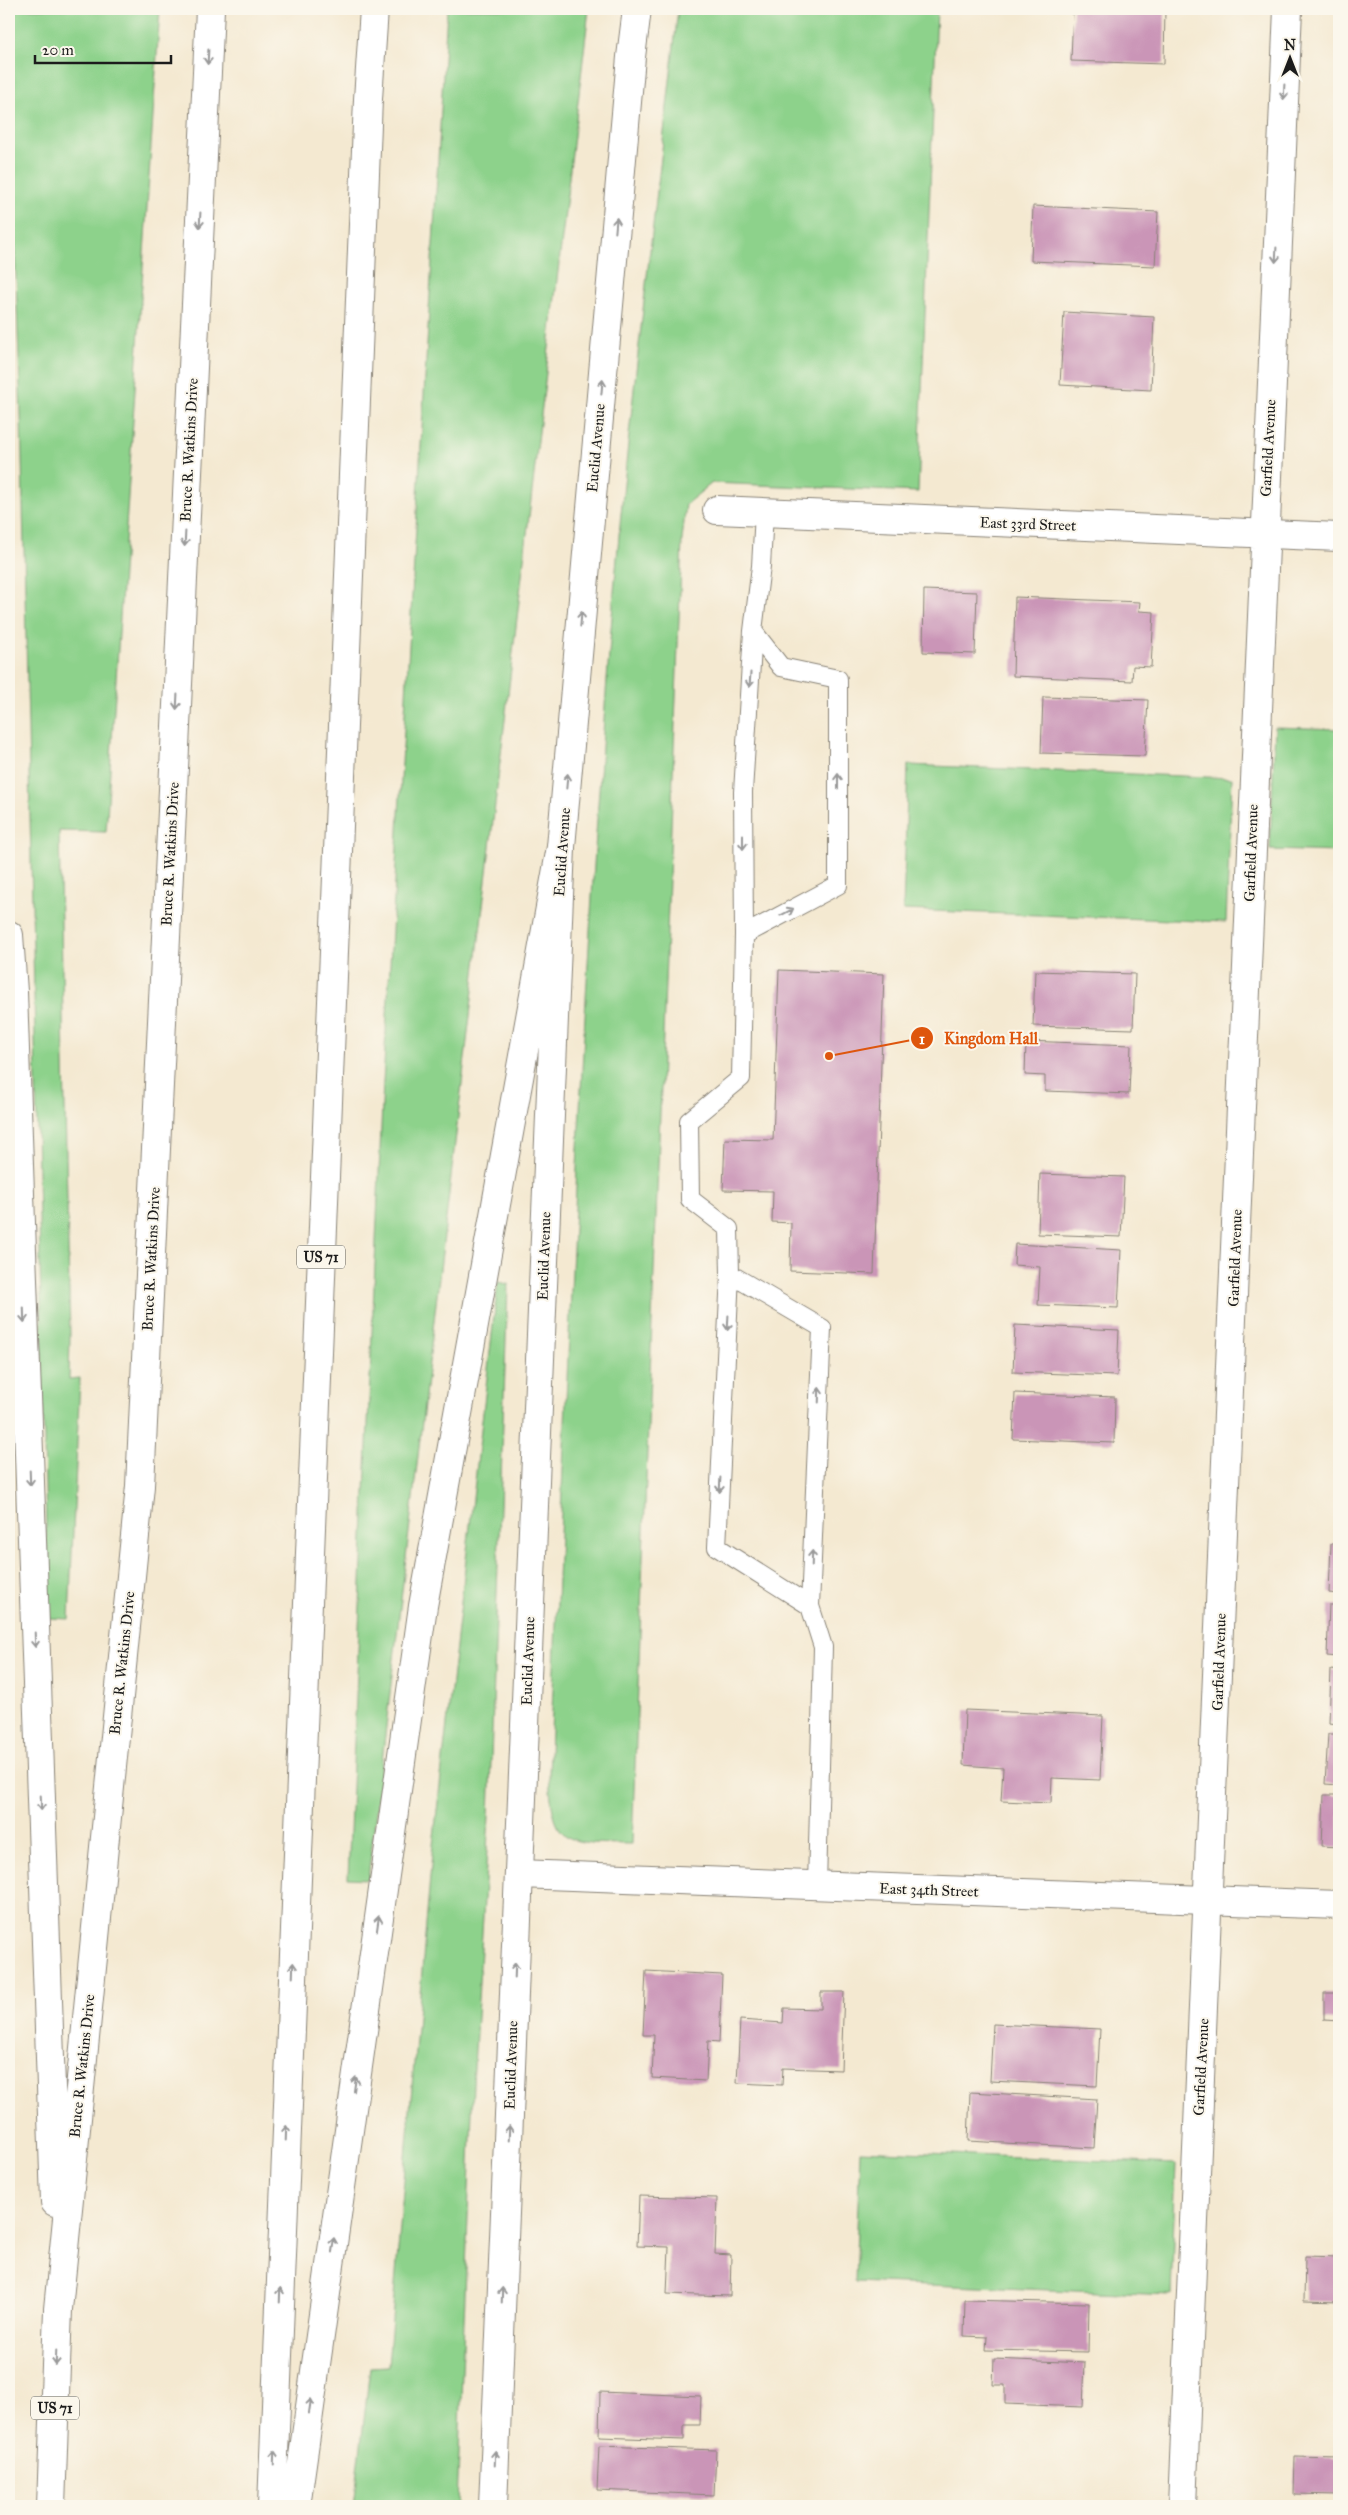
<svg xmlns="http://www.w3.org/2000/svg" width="1348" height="2515" font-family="'IM FELL Great Primer',serif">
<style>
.green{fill:#8dd28b;stroke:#547754}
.building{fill:#ca95b7}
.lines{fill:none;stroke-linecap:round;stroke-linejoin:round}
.service-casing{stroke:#888276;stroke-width:20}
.minor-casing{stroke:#888276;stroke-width:30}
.tertiary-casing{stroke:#888276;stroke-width:30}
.motorway-casing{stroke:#888276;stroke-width:30}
.service{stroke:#fff;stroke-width:18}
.minor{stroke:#fff;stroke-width:28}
.tertiary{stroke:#fff;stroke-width:28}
.motorway{stroke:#fff;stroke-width:28}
.oneway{stroke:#999}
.labels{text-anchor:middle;stroke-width:4;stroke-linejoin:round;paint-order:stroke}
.shield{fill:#fbf7ec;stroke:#5f5e5a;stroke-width:1}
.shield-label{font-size:14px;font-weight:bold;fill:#1c1c1c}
.street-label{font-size:15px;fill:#1c1c1c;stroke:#fbf7ec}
.leader{fill:none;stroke:#de560d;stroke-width:2}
.callout-dot{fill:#de560d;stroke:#fbf7ec;stroke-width:2}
.mark-label{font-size:15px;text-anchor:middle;font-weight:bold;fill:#fff}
.callout-label{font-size:16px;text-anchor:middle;font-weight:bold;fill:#de560d;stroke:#fbf7ec;stroke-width:4;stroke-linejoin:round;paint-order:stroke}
</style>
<rect width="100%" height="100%" fill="#fbf7ec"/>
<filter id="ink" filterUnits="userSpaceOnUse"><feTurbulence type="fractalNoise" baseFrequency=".02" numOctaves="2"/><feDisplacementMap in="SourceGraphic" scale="10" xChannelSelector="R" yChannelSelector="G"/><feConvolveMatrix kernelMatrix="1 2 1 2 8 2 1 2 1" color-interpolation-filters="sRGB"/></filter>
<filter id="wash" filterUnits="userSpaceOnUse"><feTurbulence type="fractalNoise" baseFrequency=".0096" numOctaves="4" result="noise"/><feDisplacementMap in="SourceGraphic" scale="20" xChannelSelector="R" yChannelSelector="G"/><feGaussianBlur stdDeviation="1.12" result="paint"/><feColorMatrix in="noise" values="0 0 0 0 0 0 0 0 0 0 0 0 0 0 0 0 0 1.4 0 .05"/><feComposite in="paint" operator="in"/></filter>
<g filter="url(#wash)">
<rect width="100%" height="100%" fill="#f4e9d1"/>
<path class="green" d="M9,9H160L106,832L59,831L70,1336L69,1379L80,1378L69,1619L48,1618L21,414L11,139Z
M447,9H589L368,1879L348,1878L383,1082Z
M678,9H937L918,492L712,483L686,504L682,540L632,1844C564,1843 553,1847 549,1774C568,1380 581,985 614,592C630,397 657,203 678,9Z
M1275,727L1339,729V852L1270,850Z
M908,765L1232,778L1226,922L903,910Z
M498,1282L508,1284L489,1816L473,2084L457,2506H354L370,2367L388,2366L432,1854Z
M860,2150L1176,2164L1171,2295L855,2282Z"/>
<g id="blocks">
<path class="building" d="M1073,9H1165L1164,64L1071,61Z
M1033,206L1158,212L1155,266L1031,261Z
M1064,312L1154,317L1151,390L1060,385Z
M924,590L977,592L975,654L923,652Z
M1015,597L1140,602L1139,611L1154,612L1151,667L1133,666L1132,681L1013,676Z
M1043,697L1148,700L1145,756L1041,753Z
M779,970L884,974L874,1274L790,1271L791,1223L772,1222L773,1191L723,1190L725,1139L773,1140Z
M1035,971L1135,974L1133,1029L1033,1026Z
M1026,1041L1131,1045L1129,1094L1045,1091V1076L1025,1075Z
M1040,1174L1124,1177L1121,1237L1038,1234Z
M1015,1244L1121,1250L1118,1308L1038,1305L1040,1267L1014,1265Z
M1015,1325L1119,1330L1117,1376L1013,1372Z
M1015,1393L1115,1397L1114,1443L1013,1439Z
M1338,1420H1339V1469H1336Z
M1331,1544H1339V1594L1329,1593Z
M1329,1605H1339V1657L1327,1656Z
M1331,1670L1339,1671V1724L1329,1723Z
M965,1710L1103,1716L1100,1780L1052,1778L1051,1803L1001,1801L1003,1768L963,1765Z
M1328,1734H1339V1785L1325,1784Z
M1324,1795H1339V1847L1322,1846Z
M646,1971L722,1975L719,2042L708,2041L706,2081L652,2078L654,2035H643Z
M821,1992H844L841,2070L783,2068L782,2085L737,2083L740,2020L783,2023L784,2008L821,2009Z
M1324,1993H1339V2021L1324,2020Z
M993,2024L1100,2029L1097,2086L990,2081Z
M970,2092L1097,2099L1094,2148L968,2141Z
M639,2196L717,2198L715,2254L731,2255L730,2296L667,2294L669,2247L637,2246Z
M1305,2256L1339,2257V2302L1304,2301Z
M965,2300L1089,2303L1088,2352L986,2350L987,2337L964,2336Z
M994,2359L1085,2363L1083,2407L1005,2404V2385H993Z
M600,2392L701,2396L700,2425H684V2440L599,2437Z
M599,2446L716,2450L714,2495L597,2490Z
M1295,2457L1339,2458V2495L1294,2494Z"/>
</g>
</g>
<g filter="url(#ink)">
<use href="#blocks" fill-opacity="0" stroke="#888276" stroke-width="1"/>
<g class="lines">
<defs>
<path id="service" d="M764,513L761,566L753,631L743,792L744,935L741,1078L689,1121L690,1199L729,1229L730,1274L717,1547L810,1606
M744,935L838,885V679L781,667L753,631
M730,1274L822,1328L810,1606L823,1647L817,1886"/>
<path id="minor" d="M717,510L1339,537
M519,1874L1339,1905
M1182,2506C1219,1674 1250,841 1288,9"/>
<path id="tertiary" d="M493,2506L561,847L631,57L637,9"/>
<path id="motorway" d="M9,935L13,992L55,2202
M51,2506L58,2309L140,1486L210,9
M272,2506L368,99L374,9
M296,2506L423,1606L561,847"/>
</defs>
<use href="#service" class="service-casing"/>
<use href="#minor" class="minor-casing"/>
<use href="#tertiary" class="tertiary-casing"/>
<use href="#motorway" class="motorway-casing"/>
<use href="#service" class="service"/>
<use href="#minor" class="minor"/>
<use href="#tertiary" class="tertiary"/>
<use href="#motorway" class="motorway"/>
</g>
<defs><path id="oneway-shaft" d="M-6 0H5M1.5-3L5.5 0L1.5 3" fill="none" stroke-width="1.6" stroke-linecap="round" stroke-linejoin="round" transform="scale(1.25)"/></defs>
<g class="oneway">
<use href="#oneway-shaft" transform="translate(208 57) rotate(93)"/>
<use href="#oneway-shaft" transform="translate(1284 92) rotate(93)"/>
<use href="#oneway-shaft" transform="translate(200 220) rotate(93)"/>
<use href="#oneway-shaft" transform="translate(616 225) rotate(-85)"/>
<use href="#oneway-shaft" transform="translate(1276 255) rotate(93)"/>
<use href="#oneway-shaft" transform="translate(602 387) rotate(-85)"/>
<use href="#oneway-shaft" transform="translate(185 539) rotate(93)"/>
<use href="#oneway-shaft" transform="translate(581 619) rotate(-85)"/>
<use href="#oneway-shaft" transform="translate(750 680) rotate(94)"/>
<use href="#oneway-shaft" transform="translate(177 702) rotate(93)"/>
<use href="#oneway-shaft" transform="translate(567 781) rotate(-85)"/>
<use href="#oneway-shaft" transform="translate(838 781) rotate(-90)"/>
<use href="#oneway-shaft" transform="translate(743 842) rotate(90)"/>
<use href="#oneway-shaft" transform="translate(787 912) rotate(-28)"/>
<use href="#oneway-shaft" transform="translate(24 1315) rotate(88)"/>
<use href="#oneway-shaft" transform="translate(728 1323) rotate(93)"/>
<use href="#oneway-shaft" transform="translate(819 1395) rotate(-88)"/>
<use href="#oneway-shaft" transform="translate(30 1478) rotate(88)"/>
<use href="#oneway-shaft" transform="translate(720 1485) rotate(93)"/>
<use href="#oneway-shaft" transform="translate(812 1558) rotate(-88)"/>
<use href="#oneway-shaft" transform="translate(35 1640) rotate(88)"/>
<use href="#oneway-shaft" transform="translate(41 1803) rotate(88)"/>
<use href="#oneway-shaft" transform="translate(378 1923) rotate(-82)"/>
<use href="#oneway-shaft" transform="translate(293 1970) rotate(-88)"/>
<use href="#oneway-shaft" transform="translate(515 1970) rotate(-88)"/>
<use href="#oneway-shaft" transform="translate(355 2084) rotate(-82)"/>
<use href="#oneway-shaft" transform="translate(286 2133) rotate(-88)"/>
<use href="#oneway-shaft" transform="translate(509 2133) rotate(-88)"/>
<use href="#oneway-shaft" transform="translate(333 2245) rotate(-82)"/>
<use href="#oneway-shaft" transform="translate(280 2295) rotate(-88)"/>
<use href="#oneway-shaft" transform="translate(502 2295) rotate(-88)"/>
<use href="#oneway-shaft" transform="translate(56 2358) rotate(92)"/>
<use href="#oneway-shaft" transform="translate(310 2406) rotate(-82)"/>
<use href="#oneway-shaft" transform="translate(274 2458) rotate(-88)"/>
<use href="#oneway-shaft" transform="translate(495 2458) rotate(-88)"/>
</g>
</g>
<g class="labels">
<g class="shield">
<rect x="297" y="1245.5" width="48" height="23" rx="4"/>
<rect x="31" y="2396.5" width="48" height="23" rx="4"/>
</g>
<g class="shield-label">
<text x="321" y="1262">US 71</text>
<text x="55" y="2413">US 71</text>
</g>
<g class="street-label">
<text transform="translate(596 448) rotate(-85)" y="5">Euclid Avenue</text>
<text transform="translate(1268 448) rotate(-87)" y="5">Garfield Avenue</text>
<text transform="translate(189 450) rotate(-87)" y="5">Bruce R. Watkins Drive</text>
<text transform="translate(1028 524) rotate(2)" y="5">East 33rd Street</text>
<text transform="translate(562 852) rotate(-86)" y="5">Euclid Avenue</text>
<text transform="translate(1251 853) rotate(-88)" y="5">Garfield Avenue</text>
<text transform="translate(170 854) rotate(-87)" y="5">Bruce R. Watkins Drive</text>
<text transform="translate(544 1256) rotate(-88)" y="5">Euclid Avenue</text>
<text transform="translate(1235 1258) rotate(-88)" y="5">Garfield Avenue</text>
<text transform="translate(151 1259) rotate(-87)" y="5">Bruce R. Watkins Drive</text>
<text transform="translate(528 1661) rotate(-88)" y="5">Euclid Avenue</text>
<text transform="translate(1219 1662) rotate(-88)" y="5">Garfield Avenue</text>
<text transform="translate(122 1663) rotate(-84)" y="5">Bruce R. Watkins Drive</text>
<text transform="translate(929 1890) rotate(2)" y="5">East 34th Street</text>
<text transform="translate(511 2065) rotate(-88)" y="5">Euclid Avenue</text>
<text transform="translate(82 2066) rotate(-84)" y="5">Bruce R. Watkins Drive</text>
<text transform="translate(1201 2067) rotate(-87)" y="5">Garfield Avenue</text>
</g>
</g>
<path class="leader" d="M829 1056L922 1038"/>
<g class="callout-dot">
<circle cx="829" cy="1056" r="5"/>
<circle cx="922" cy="1038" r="12"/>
</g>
<g class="mark-label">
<text x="922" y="1044">1</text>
</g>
<g class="callout-label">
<text x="991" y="1044">Kingdom Hall</text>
</g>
<rect width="1348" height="2515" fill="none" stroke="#fbf7ec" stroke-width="30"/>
<g transform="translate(1290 58)" stroke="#fbf7ec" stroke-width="4" paint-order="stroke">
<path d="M0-4L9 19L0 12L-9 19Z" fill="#1c1c1c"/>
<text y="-8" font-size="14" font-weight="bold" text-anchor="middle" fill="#1c1c1c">N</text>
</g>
<path d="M35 55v8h136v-8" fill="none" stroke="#1c1c1c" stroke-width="2.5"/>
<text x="42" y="55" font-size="15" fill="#1c1c1c" stroke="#fbf7ec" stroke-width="4" paint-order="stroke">20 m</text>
</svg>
